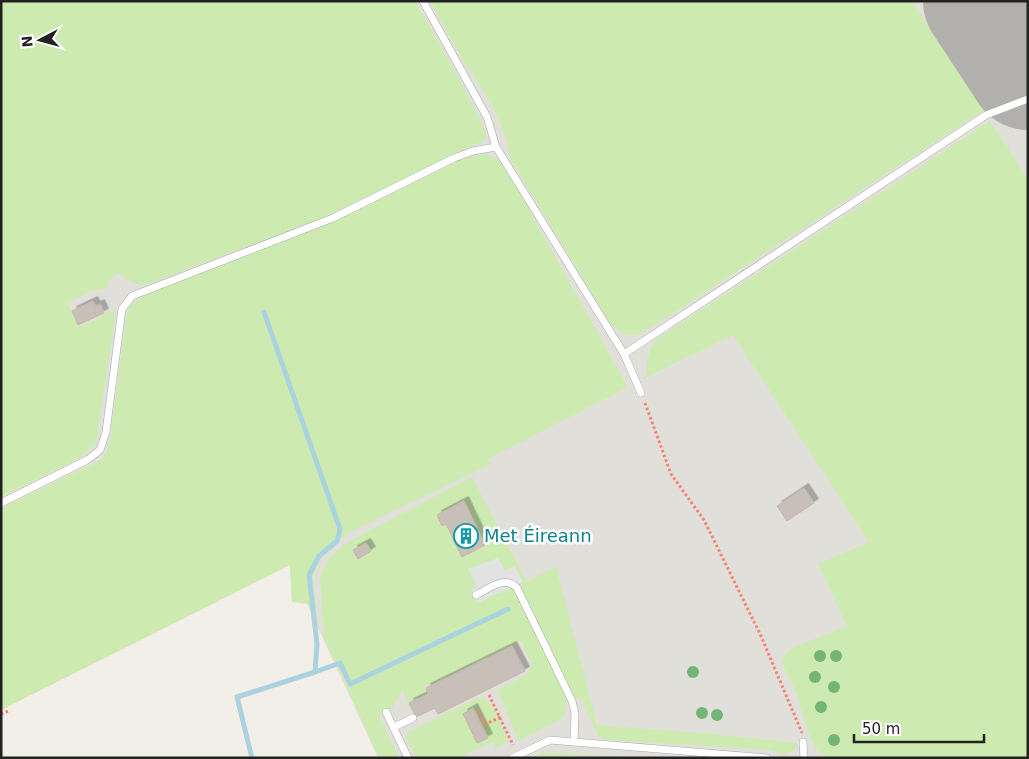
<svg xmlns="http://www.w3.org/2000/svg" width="1029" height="759" font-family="'DejaVu Sans',sans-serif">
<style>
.airport{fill:#e1dfda}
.grass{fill:#cdebb0}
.parking{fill:#e2e2e2}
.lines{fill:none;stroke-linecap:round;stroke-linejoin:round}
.stream{stroke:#aad3df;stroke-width:5}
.runway{stroke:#b1b0ac;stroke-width:118}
.building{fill:#c7bfb8;stroke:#c4b6ab;filter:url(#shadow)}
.service-casing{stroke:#a9a9a9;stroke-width:8}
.path{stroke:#fa8072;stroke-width:3;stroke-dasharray:2.5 2.5;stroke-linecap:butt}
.service{stroke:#fff;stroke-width:7}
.tree{fill:#74b475}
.labels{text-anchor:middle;stroke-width:5;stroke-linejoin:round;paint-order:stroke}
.culture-label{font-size:18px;fill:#0d838f;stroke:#fff;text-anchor:start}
</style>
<defs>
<filter id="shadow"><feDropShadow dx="4.5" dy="-4.5" stdDeviation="0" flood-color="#0004"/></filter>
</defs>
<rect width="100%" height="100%" fill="#f2efe9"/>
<path class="airport" d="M1,1H1028V758H378L307,604L292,602L290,565L1,710Z"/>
<path class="grass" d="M1,1H415C425,19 489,127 487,139L324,217L143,286L128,281L117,273L107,283L108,288L91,291L68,303L78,327L99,318L105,312L116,311L96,444L80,458L1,497Z
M430,1H912L984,110L652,327C647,329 639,335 633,335C616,336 606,317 599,305L510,158C505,120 485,93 464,62C452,42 442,21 430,1Z
M990,121L1028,179V758H826C809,748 802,708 795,690C791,680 785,670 781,661L792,648L847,626L818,564L869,542L733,335L647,377V359L654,341Z
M487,154L498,160L519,192L628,387L488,459L491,464L346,534L320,559L313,577L318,628L307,603L292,602L290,565L1,710V508L91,465L102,459L110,442L127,313L130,306L136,300L172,282L346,216L464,158Z
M472,477L527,582L556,566L597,725L715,734L797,743L795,750L782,755L771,750L605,740L598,735L580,697L564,703L566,710L563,718L519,741L497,690L530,673L529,668L533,666L521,641L425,687L427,693L408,702L403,691L391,709L378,714L399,758H379L324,637L320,575L330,557L344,544Z
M483,696L487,703L490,702L509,741L496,748L493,742L459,758H416L406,738L410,731Z
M541,753H555L639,758H531Z"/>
<path class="parking" d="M498,558L505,571L515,566L523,582L477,603L471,590L477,587L468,569Z"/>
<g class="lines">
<path class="stream" d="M264,312L340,529L337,541L319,556L309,575L317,644L315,672L340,663L350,684L508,609
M252,758L237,697L315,672"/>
<path class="runway" d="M982,1L1028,71"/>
</g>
<path class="building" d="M93,301L96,306L100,304L104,313L78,325L72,311Z
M804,488L814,503L787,521L777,506Z
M464,501L485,545L462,557L446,524L442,526L437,515Z
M366,543L371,551L358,559L353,550Z
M512,646L525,671L438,714L435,708L416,717L409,703L428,694L426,688Z
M473,708L488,738L477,743L463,714Z"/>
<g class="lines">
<defs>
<path id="service" d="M423,1L487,117L496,147L624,354L641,393
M624,354L986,115L1028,99
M1,503L87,460L100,450L106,432L122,309L132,296L333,218L454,158L473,151L496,147
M476,595C490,588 505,575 517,588L572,701L575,713L574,742L550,740L512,758
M386,712L408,758
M394,727L413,718
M574,742L767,758
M803,742L804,758"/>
</defs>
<use href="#service" class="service-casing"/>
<path class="path" d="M645,403L671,474L704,520L761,636L802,733
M489,695L513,745
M478,710L485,724L501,717
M1,714L8,711"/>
<use href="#service" class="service"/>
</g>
<g class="tree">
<circle cx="820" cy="656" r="6"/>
<circle cx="836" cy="656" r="6"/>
<circle cx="693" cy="672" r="6"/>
<circle cx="815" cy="677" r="6"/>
<circle cx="834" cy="687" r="6"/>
<circle cx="821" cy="707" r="6"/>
<circle cx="702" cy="713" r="6"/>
<circle cx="717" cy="715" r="6"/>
<circle cx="834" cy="740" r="6"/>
</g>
<defs>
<symbol id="building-ring" viewBox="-11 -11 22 22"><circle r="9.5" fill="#fff" stroke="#0f9aa8" stroke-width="1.5"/><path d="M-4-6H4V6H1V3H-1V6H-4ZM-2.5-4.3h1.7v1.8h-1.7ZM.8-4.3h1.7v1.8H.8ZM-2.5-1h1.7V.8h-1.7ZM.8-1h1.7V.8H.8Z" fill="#0f9aa8"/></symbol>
</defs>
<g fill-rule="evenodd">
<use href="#building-ring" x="452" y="522" width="28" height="28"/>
</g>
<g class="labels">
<g class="culture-label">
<text x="484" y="542">Met Éireann</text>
</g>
</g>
<rect width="1029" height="759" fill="none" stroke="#222222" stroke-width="5"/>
<g transform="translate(40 40) rotate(264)" stroke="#ffffff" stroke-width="4" paint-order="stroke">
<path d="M0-4L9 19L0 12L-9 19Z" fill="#222222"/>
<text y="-8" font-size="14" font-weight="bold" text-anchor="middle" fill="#222222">N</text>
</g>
<path d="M854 734v8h130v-8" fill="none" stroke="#222222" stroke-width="2.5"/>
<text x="862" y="734" font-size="15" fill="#222222" stroke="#ffffff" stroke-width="4" paint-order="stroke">50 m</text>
</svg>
